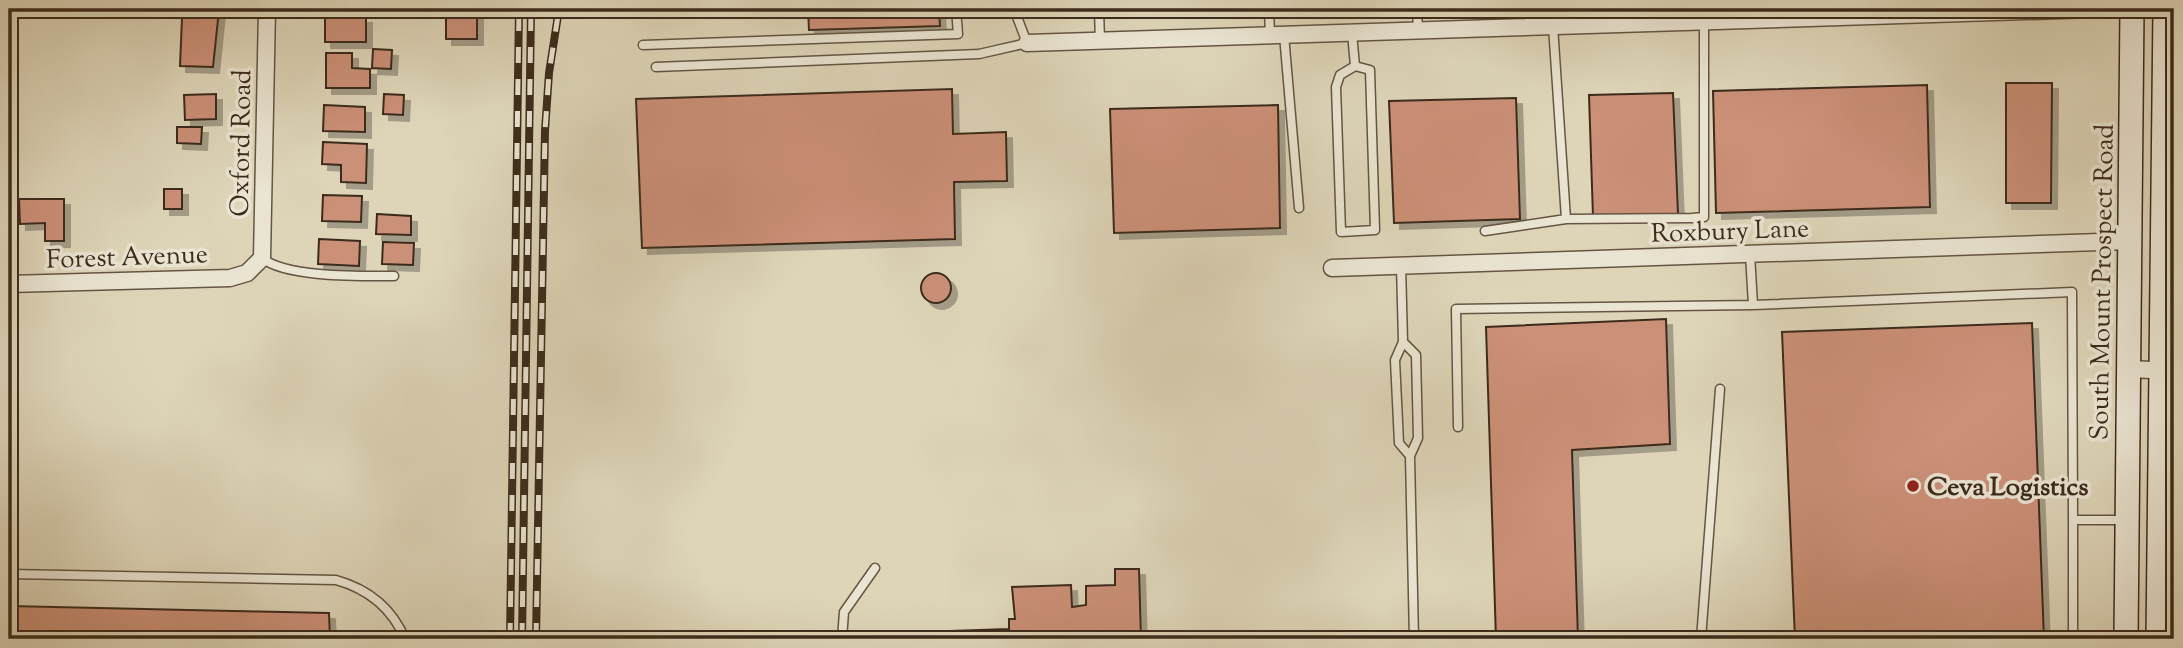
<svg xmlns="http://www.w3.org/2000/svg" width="2183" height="648" font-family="'Sorts Mill Goudy',serif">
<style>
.building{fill:#cb9078;stroke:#3c2c1b;stroke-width:2;filter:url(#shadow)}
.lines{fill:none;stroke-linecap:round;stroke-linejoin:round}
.service-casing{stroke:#645642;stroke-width:11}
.minor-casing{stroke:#645642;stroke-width:19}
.secondary-casing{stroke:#3c2c1b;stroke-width:26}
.service{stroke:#eae4d2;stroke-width:8}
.minor{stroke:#eae4d2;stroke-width:16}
.secondary{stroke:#eae4d2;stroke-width:23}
.rail-casing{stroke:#3c2c1b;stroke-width:8}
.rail{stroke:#eae4d2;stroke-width:5;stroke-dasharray:16;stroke-linecap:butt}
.poi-dot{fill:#8f2418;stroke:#eae4d2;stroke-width:2.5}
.labels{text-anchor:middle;stroke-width:7;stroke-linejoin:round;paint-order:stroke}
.street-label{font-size:26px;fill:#3c2c1b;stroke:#eae4d2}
.poi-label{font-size:26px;font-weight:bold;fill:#3c2c1b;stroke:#eae4d2;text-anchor:start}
</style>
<defs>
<filter id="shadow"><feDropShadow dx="6" dy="6" stdDeviation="0" flood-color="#0004"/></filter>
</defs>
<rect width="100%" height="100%" fill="#ded5b9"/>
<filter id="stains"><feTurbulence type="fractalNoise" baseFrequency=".00286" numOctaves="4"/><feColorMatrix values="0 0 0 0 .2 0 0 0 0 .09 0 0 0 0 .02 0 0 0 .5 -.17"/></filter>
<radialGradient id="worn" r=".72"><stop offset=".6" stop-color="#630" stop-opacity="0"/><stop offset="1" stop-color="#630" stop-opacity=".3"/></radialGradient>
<path class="building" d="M197,9L219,10L213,67L180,66L182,18H196Z
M446,9H477V39H446Z
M808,9H939L940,26L809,30Z
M325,17H366V42H325Z
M373,49L392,50L391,69L372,68Z
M326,53H352V68L370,69V88H326Z
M2006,83H2052L2051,203H2006Z
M1927,85L1930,207L1716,213L1713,91Z
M952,89L953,134L1006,132L1007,181L954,182L955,239L642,248L636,99Z
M1673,93L1678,214L1593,217L1589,95Z
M216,94V119L185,120L184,95Z
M384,94L404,95L403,115L383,114Z
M1516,98L1520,219L1394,223L1389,101Z
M324,105L365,107V132L323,131Z
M1278,105L1280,228L1114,233L1110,109Z
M177,127H202L201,144L177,143Z
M323,142L367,144L366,183L341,182V165L322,164Z
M164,189H182V209H164Z
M323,195L362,196L361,222L322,221Z
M19,199H64V241H45V223L20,224Z
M377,214L411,216V235L376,234Z
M319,239L360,241L359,266L318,264Z
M383,242L414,243L413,265L382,264Z
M921 288a15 15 0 1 1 30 0a15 15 0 1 1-30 0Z
M1666,319L1670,444L1572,450L1578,639H1496L1486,327Z
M2032,323L2044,639H1795L1782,332Z
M1115,569H1139L1141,639H861V634L1009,629V619H1015L1012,587L1071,585L1072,607L1086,605V586L1115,585Z
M9,606L329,613L330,639H9Z"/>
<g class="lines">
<defs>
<path id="service" d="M1099,9L1100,41
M1269,9L1270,36
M1417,9L1418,30
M1534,9V27
M1553,26L1566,219L1692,218L1704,217V21
M1352,33L1355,66
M1284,35L1299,208
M643,45L958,34L956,9
M1355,66L1370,70L1375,230L1341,232L1336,87L1340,75Z
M656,67L979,54L1027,43L1014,9
M1485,231L1566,219
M262,258C286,278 363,276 394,276
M1401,265L1403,342L1395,360L1399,443L1410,456
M1753,305L2072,292L2073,520H2124
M1403,342L1416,355L1418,438L1410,456L1414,639
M1458,427L1456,309L1753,305L1750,254
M2073,520V639
M9,574L336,580C368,589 392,608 405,639
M842,639L844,612L875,568
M1701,639L1720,389"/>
<path id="minor" d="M1027,43L2091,9
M1332,268L2130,241
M9,284L230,278L247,273L262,258L267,9
M2129,369L2174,371"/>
<path id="secondary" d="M2126,639L2132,9
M2158,639L2165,9"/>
</defs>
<use href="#service" class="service-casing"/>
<use href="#minor" class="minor-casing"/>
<use href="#secondary" class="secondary-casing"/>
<use href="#service" class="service"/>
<use href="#minor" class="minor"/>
<use href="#secondary" class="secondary"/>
<defs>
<path id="rail" d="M510,639L519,9
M522,639L531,9
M536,639L545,131L549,73L559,9"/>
</defs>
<use href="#rail" class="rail-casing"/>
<use href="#rail" class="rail"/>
</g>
<circle class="poi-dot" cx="1913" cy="486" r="7"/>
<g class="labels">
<g class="street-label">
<text transform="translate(240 143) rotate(-89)" y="9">Oxford Road</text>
<text transform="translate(1730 230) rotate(-2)" y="9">Roxbury Lane</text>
<text transform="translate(127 256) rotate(-2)" y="9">Forest Avenue</text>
<text transform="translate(2101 282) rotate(-89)" y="9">South Mount Prospect Road</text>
</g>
<g class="poi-label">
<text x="1927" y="495">Ceva Logistics</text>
</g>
</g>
<rect width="2183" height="648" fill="none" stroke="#ded5b9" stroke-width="35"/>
<rect x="10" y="10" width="2162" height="627" fill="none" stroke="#3c2c1b" stroke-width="3.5"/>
<rect x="18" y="18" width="2148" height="613" fill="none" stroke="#3c2c1b" stroke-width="2"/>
<rect width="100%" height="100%" filter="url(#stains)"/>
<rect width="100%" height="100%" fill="url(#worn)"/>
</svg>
